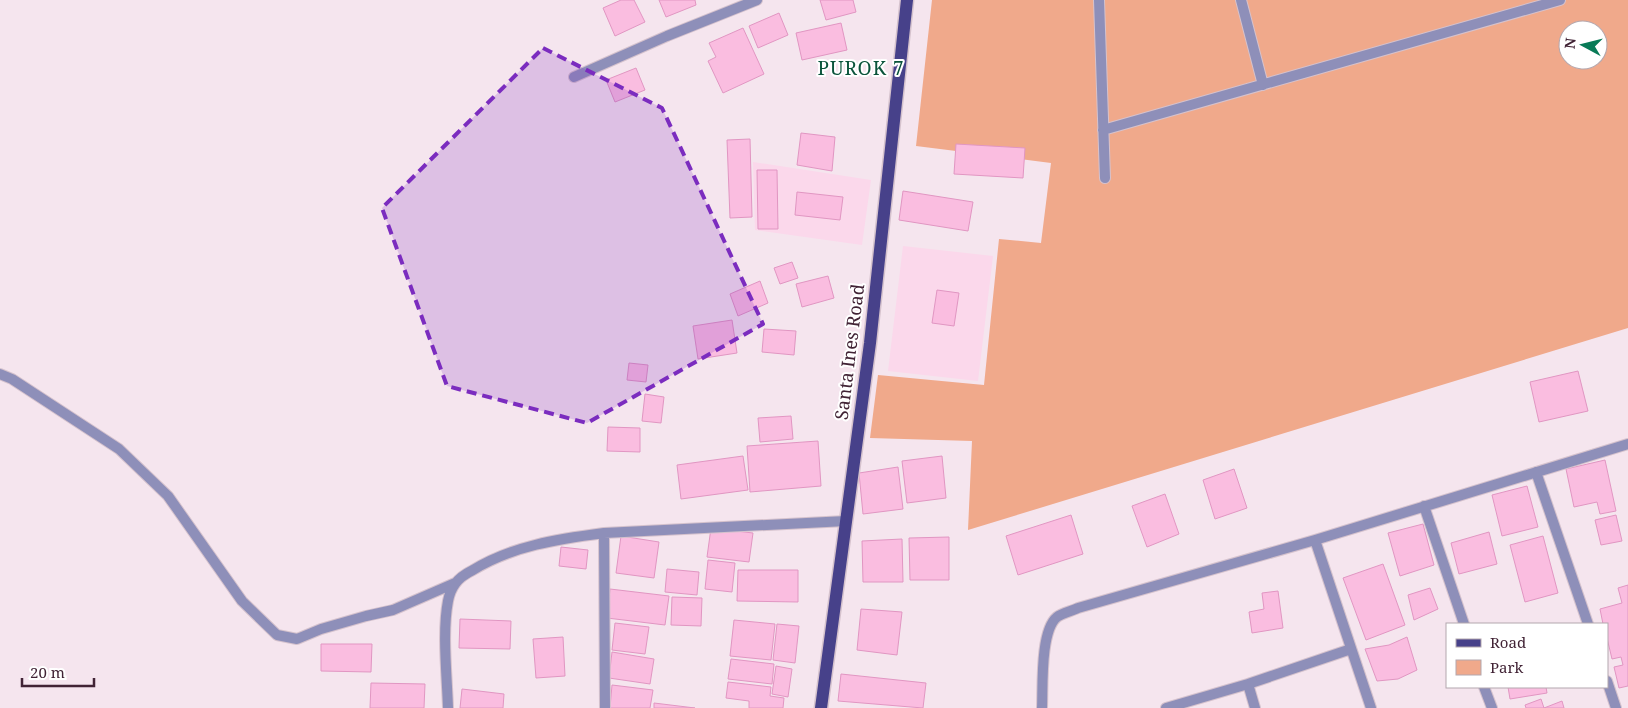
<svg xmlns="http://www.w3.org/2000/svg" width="1628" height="708" font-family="'Noto Serif',serif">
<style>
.built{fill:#fbd8eb}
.green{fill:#f0a98b;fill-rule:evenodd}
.building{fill:#fabde0;stroke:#e196c2}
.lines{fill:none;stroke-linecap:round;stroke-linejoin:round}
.minor-casing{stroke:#d5c2cd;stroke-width:12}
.primary-casing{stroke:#d5c2cd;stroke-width:15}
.minor{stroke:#8e8fb9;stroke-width:10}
.primary{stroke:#47418a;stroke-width:12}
.marked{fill:#7b2cbf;fill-opacity:0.2;stroke:#7b2cbf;stroke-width:4;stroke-dasharray:10 6;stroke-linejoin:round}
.labels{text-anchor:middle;stroke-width:4;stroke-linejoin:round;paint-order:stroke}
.street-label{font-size:18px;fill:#412335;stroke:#fff}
.neighbourhood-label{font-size:19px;letter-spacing:1px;fill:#0a543b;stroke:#fff}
</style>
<rect width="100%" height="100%" fill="#f5e5ee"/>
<path class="built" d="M753,162L871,180L862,245L755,230Z
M903,246L993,256L978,381L888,371Z"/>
<path class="green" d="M932,0H1628V328L968,530L972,441L870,438L878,375L984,385L999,239L1041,243L1051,163L916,146ZM1568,30H1598V60H1568Z"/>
<path class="building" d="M621,0H634L645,22L615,36L603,8Z
M659,0H695L696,5L666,17Z
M820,0H853L856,12L826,20Z
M779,13L788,35L758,48L749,26Z
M841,23L847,50L802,60L796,33Z
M743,28L764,74L723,93L708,61L716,57L709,43Z
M636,68L645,90L615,102L606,80Z
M801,133L835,137L832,171L797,165Z
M750,139L752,217L730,218L727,140Z
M956,144L1025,148L1023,178L954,174Z
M757,170H777L778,229H758Z
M903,191L973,202L968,231L899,220Z
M797,192L843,197L840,220L795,215Z
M792,262L798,278L780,284L774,268Z
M828,276L834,298L802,307L796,284Z
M760,281L768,303L738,316L730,294Z
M937,290L959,293L954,326L932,323Z
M732,320L737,353L698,359L693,326Z
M764,329L796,331L794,355L762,352Z
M629,363L648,365L646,382L627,380Z
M1578,371L1588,411L1539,422L1530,382Z
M645,394L664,397L661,423L642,421Z
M791,416L793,439L760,442L758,418Z
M608,427L640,428V452L607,451Z
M818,441L821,486L750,492L747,446Z
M743,456L748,490L681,499L677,465Z
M942,456L946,498L907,503L902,461Z
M1605,460L1616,511L1600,514L1597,502L1574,507L1566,469Z
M898,467L903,509L863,514L859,473Z
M1234,469L1247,508L1215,519L1203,480Z
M1527,486L1538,527L1502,536L1492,495Z
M1165,494L1179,534L1147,547L1132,506Z
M1071,515L1083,554L1018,575L1006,536Z
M1616,515L1622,541L1601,545L1595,520Z
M1423,524L1434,565L1400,576L1388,533Z
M711,528L753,533L749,562L707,557Z
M1489,532L1497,564L1459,574L1451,543Z
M621,536L659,542L654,578L616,573Z
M1543,536L1558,593L1525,602L1510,545Z
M949,537V580H910L909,538Z
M902,539L903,582H863L862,541Z
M561,547L588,550L586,569L559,566Z
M708,560L735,563L732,592L705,589Z
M1383,564L1405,625L1366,640L1343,578Z
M667,569L699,572L697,595L665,592Z
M738,570H798V602L737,601Z
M1628,585V686L1619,688L1614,667L1623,665L1621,657L1612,659L1607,638V624H1603L1600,609L1622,603L1618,588Z
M1430,588L1438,609L1414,620L1408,595Z
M610,589L669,596L665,625L607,618Z
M1278,591L1283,628L1252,633L1249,612L1264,609L1262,593Z
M672,597L702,598L701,626L671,625Z
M861,609L902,612L897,655L857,650Z
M460,619L511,621L510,649L459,648Z
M734,620L775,624L771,660L730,656Z
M615,623L649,627L645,654L612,650Z
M777,624L799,626L795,663L773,660Z
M563,637L565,676L536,678L533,639Z
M1407,637L1417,670L1398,679L1377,681L1365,649L1389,645Z
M321,644H372L371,672L321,671Z
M612,652L654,659L650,684L609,678Z
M731,659L774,664L772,684L728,679Z
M776,666L792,669L788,697L772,694Z
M841,674L926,683L923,708L838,701Z
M728,682L771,687L770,696L784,698L783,708H749V701L726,698Z
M371,683L425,684L424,708H370Z
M612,685L653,690L650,708H610Z
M1508,687H1546L1547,693L1510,699Z
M462,689L504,694L503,708H460Z
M1541,699L1544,708L1562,701L1564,708H1526L1525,705Z
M654,703L695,708H654Z"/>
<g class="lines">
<defs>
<path id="minor" d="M1099,0L1105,178
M1241,0L1263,85
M574,77L667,36L757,0
M1103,130L1560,0
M0,374L12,379L119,449L168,496L242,601L277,635L297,639L321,629L366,616L393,610L455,583
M1536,472L1588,624
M1424,506L1464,624
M604,533L605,708
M1315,540L1371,708
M1607,681L1616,708
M1248,684L1255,708
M1484,687L1492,708
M448,708C447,676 442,632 448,601C449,596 452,588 455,584C459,578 467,573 473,570C512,546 558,539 604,533L846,521
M1042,708C1043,687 1040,631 1057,617C1062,613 1072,611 1078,608L1315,540L1628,444
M1166,708L1248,684L1351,649"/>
<path id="primary" d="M821,708L870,343L907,0"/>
</defs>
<use href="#minor" class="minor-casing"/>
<use href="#primary" class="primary-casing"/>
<use href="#minor" class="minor"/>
<use href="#primary" class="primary"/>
</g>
<path class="marked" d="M543,48L662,108L763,324L587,423L447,386L382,208Z"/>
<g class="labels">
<g class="street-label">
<text transform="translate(850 352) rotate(-83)" y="6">Santa Ines Road</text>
</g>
<g class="neighbourhood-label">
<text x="861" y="75">PUROK 7</text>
</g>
</g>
<rect x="1446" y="623" width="162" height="65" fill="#ffffff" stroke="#b3a7ae"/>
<rect x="1456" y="639" width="25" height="8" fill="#47418a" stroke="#b3a7ae"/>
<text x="1490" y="648" font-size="15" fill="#412335">Road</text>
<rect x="1456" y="660" width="25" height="15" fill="#f0a98b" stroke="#b3a7ae"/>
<text x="1490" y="673" font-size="15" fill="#412335">Park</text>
<g transform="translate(1583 45) rotate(277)"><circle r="24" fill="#ffffff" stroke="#b3a7ae"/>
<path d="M0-4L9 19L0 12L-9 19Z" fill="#097b57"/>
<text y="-8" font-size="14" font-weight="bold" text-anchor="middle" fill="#412335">N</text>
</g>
<path d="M22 678v8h72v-8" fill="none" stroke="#412335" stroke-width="2.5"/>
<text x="30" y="678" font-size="15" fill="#412335" stroke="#ffffff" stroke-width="4" paint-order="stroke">20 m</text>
</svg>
